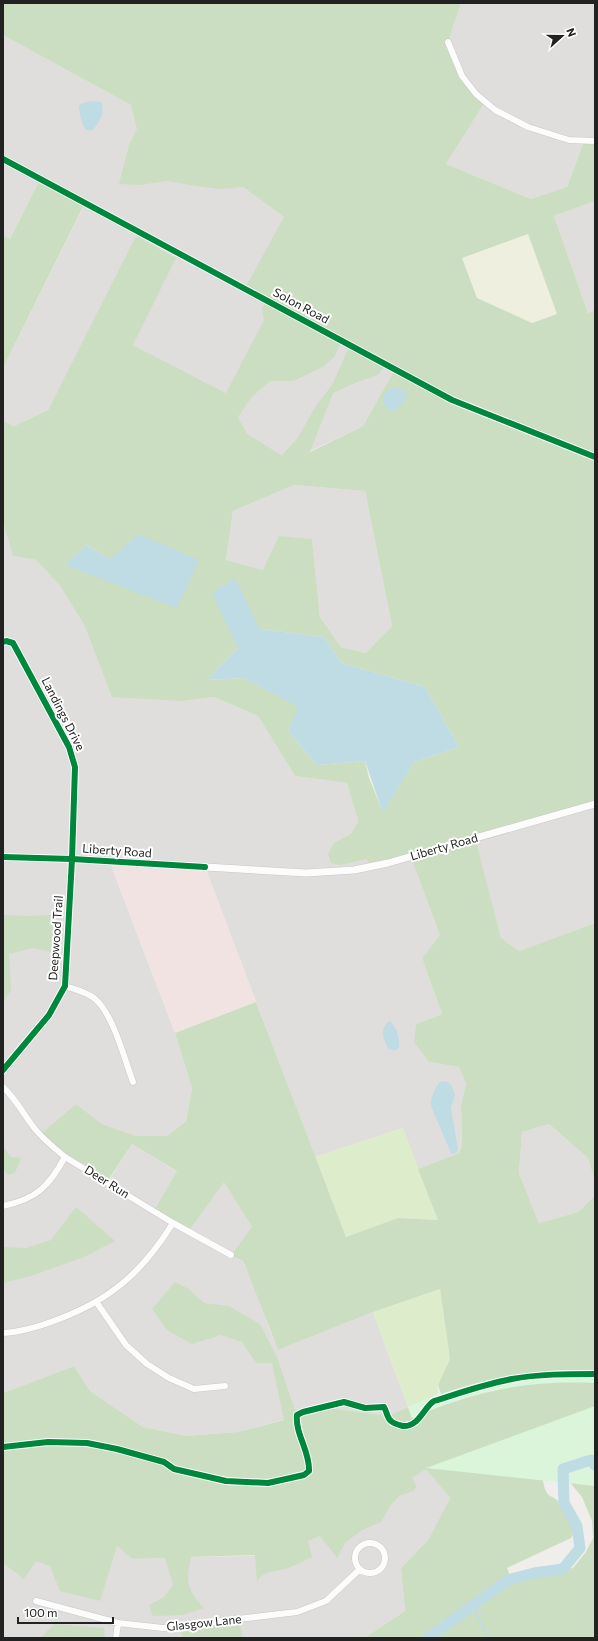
<svg xmlns="http://www.w3.org/2000/svg" width="598" height="1641" font-family="Commissioner,sans-serif">
<style>
.residential{fill:#dfdedc}
.commercial{fill:#f1e3e1}
.farmland{fill:#efefdf}
.grass{fill:#ddeccb}
.forest{fill:#cbdec1;fill-rule:evenodd}
.park{fill:#daf5da}
.water{fill:#bfdbe3}
.lines{fill:none;stroke-linecap:round;stroke-linejoin:round}
.stream{stroke:#bfdbe3;stroke-width:2}
.river{stroke:#bfdbe3;stroke-width:11}
.minor-casing{stroke:#c9c8c7;stroke-width:7}
.tertiary-casing{stroke:#c9c8c7;stroke-width:8}
.minor{stroke:#fdfcfc;stroke-width:6}
.tertiary{stroke:#fdfcfc;stroke-width:7}
.cycleway-casing{stroke:#fff;stroke-width:8}
.cycleway{stroke:#00873e;stroke-width:6}
.labels{text-anchor:middle;stroke-width:4;stroke-linejoin:round;paint-order:stroke}
.street-label{font-size:12px;fill:#222;stroke:#fff}
</style>
<rect width="100%" height="100%" fill="#f0eeeb"/>
<path class="residential" d="M461,3H595V141H584L567,187L531,199L446,164L485,102L462,76L448,42Z
M3,35L135,107L284,217L395,369L363,426L291,460L246,434L226,393L92,324L48,410L14,426L3,421V368L85,204L40,179L10,239L3,235Z
M595,201V310L588,313L554,216Z
M294,485L365,491L392,626L366,653L341,647L320,617L312,539L263,570L226,560L233,511Z
M3,522L13,556L65,565L184,701L214,697L258,716L295,776L347,783L370,867L411,856L440,935L422,958L442,1014L416,1024L429,1062L459,1067L466,1084L461,1105L462,1146L459,1153L418,1169L403,1128L315,1157L205,867L110,863L175,1033L192,1088L186,1121L167,1136H136L102,1124L76,1104L108,1182L132,1144L178,1172L154,1211L224,1181L252,1227L242,1260L252,1280L270,1331L278,1350L373,1312L408,1407L388,1416L329,1408L237,1432L187,1436L143,1427L90,1391L74,1366L3,1393Z
M595,804V923L519,951L501,938L474,838Z
M549,1124L588,1158L595,1183V1195L578,1212L539,1223L519,1173L522,1132Z
M426,1468L450,1498L428,1540L401,1568L405,1611L364,1638H243L239,1619L178,1626L183,1638H3V1539L102,1533L132,1559L271,1555L332,1531Z"/>
<path class="commercial" d="M110,862L205,867L256,1002L175,1033Z"/>
<path class="farmland" d="M528,233L557,314L532,323L477,298L462,257Z"/>
<path class="grass" d="M403,1128L438,1220L398,1218L346,1237L315,1157Z
M440,1289L450,1359L438,1385V1394L408,1407L373,1312Z"/>
<path class="forest" d="M3,3H461L448,42L462,76L485,102L446,164L531,199L567,187L584,141H595V201L554,216L588,313L595,310V804L475,838L501,938L519,951L595,923V1183L588,1158L549,1124L522,1132L519,1173L539,1223L578,1212L595,1195V1440L542,1468C543,1476 542,1485 547,1493C548,1495 552,1497 554,1498C570,1509 585,1517 571,1538L507,1568L513,1583L573,1568L586,1552L593,1538L592,1521L582,1497L568,1480L595,1461V1638H364L405,1611L401,1568L428,1540L450,1498L426,1469L412,1478L416,1486L414,1491L399,1496L390,1506L381,1522L362,1530L345,1543L337,1558L320,1536L308,1541L312,1557C304,1561 296,1565 288,1568C277,1572 262,1570 257,1582L255,1555L191,1557C186,1583 186,1588 204,1608L182,1615L153,1616L149,1605L164,1597L173,1585L165,1558L132,1559L117,1546L100,1601L60,1591L50,1566L36,1561L24,1579L3,1563V1393L74,1366L90,1391L143,1427L187,1436L237,1432L284,1420L272,1363H256L242,1342L221,1335L192,1344L167,1330L152,1309L175,1282L189,1289L204,1303L229,1306L260,1324L277,1357L297,1416L329,1408L388,1416L408,1407L412,1418L444,1404L438,1385L450,1359L440,1289L373,1312L278,1350L245,1265L242,1260L231,1255L252,1227L224,1182L188,1232L154,1211L177,1171L132,1144L107,1182L85,1168L40,1135L76,1104L102,1124L136,1136H167L186,1121L192,1088L175,1033L256,1002L346,1237L398,1218L438,1220L418,1169L459,1153L462,1146L461,1105L466,1084L459,1067L429,1062L414,1042L416,1024L442,1014L422,958L440,935L411,857L370,867L367,859L340,865L331,863L328,854L334,843L351,834L358,822L347,783L295,776L258,716L214,697L184,701L112,697L84,624L59,584L36,560L13,556L3,522V421L14,426L48,410L136,236L176,258L133,345L226,393L264,320L262,307L268,301L245,288L284,217L243,187L221,189L202,187L167,181L140,185L119,184L129,145L137,129L131,105L3,35ZM528,234L557,314L532,323L477,298L462,258ZM342,341L350,345L332,385L315,407L297,439L282,455L247,434L238,417L251,398L270,381H293L323,367L334,357ZM386,365L395,369L363,426L310,452L333,393L357,382L378,375ZM294,485L365,491L392,626L366,653L341,647L320,617L312,539L279,536L263,570L226,560L233,511ZM86,545L110,559L66,566V565ZM260,629L324,637L342,663L425,687L459,747L414,762L383,812L369,778L365,761L317,765L288,731L299,707L244,678L207,680L238,648Z
M40,179L85,203L3,368V235L10,239Z
M3,915L28,916L54,915L56,953L33,948L9,954L11,990L3,1002Z
M3,1146L11,1157L21,1158L15,1173L8,1175L3,1168Z
M76,1207L115,1241L84,1257L31,1276L3,1283V1247L26,1248L51,1240Z
M239,1619L243,1638H183L178,1626Z
M54,1624L104,1628L105,1638H40Z"/>
<path class="park" d="M562,1370L592,1371V1370H595V1383C527,1380 474,1391 412,1418L408,1407C461,1384 504,1374 562,1370Z
M595,1406V1486L426,1468Z"/>
<path class="water" d="M90,101L101,102C106,113 99,122 93,130H86C81,123 80,116 79,107L81,104Z
M393,387L405,390L407,398L397,409L390,411C379,402 381,393 393,387Z
M138,534L199,560L177,608L65,565L86,545L110,559Z
M235,578L260,629L324,637L342,663L425,687L459,747L414,762L383,813L365,761L317,765L288,731L298,707L244,678L207,680L238,648L212,593Z
M390,1021C397,1027 400,1039 399,1048L395,1050L389,1049C383,1041 379,1027 390,1021Z
M446,1081L451,1085L455,1095L451,1108L458,1150L456,1153L453,1154L451,1153L431,1106C431,1096 434,1089 440,1082Z"/>
<g class="lines">
<path class="stream" d="M472,1606L489,1638"/>
<path class="river" d="M428,1638L508,1580L534,1573L563,1569L580,1548L577,1526L564,1503L563,1469L591,1460L595,1465"/>
<defs>
<path id="minor" d="M448,42L462,76L476,94L495,110L528,127L569,140L595,141
M3,642L6,641L13,643L69,747L75,767L72,859L65,986L49,1015L3,1070
M65,986C74,989 86,992 94,998C113,1013 124,1058 133,1082
M3,1087C16,1099 24,1115 35,1129C44,1140 54,1148 65,1157L173,1223L231,1255
M3,1206C37,1199 49,1186 65,1157
M97,1303L126,1345L147,1364L169,1378L194,1389L225,1386
M3,1333C23,1332 41,1326 59,1319C112,1299 143,1271 173,1223
M355 1558a15 15 0 1 1 30 0a15 15 0 1 1-30 0Z
M36,1601L118,1623L163,1628L297,1612L326,1601L360,1569
M116,1638L118,1623"/>
<path id="tertiary" d="M3,159L452,400L595,457
M3,857L72,859L306,873L354,870L388,863L595,804"/>
</defs>
<use href="#minor" class="minor-casing"/>
<use href="#tertiary" class="tertiary-casing"/>
<use href="#minor" class="minor"/>
<use href="#tertiary" class="tertiary"/>
<defs>
<path id="cycleway" d="M3,159L452,400L595,457
M3,642L6,641L13,643L69,747L75,767L72,859L65,986L49,1015L3,1070
M3,857L72,859L205,867
M3,1447L48,1442L87,1443L117,1449L164,1462L174,1469L226,1481L268,1483L304,1475L309,1471C310,1451 295,1434 297,1415L303,1412L344,1402L365,1408L384,1407C387,1412 387,1418 391,1421C394,1424 399,1425 403,1426C419,1427 423,1408 434,1401C460,1393 485,1384 512,1379C538,1374 568,1374 595,1374"/>
</defs>
<use href="#cycleway" class="cycleway-casing"/>
<use href="#cycleway" class="cycleway"/>
</g>
<g class="labels">
<g class="street-label">
<text transform="translate(301 306) rotate(28)" y="4">Solon Road</text>
<text transform="translate(63 714) rotate(63)" y="4">Landings Drive</text>
<text transform="translate(444 847) rotate(-16)" y="4">Liberty Road</text>
<text transform="translate(117 851) rotate(4)" y="4">Liberty Road</text>
<text transform="translate(56 938) rotate(-86)" y="4">Deepwood Trail</text>
<text transform="translate(107 1182) rotate(32)" y="4">Deer Run</text>
<text transform="translate(204 1623) rotate(-6)" y="4">Glasgow Lane</text>
</g>
</g>
<rect width="598" height="1641" fill="none" stroke="#222222" stroke-width="8"/>
<g transform="translate(562 36) rotate(69)" stroke="#ffffff" stroke-width="3" paint-order="stroke">
<path d="M0-3L7 15L0 10L-7 15Z" fill="#222222"/>
<text y="-6" font-size="11" font-weight="bold" text-anchor="middle" fill="#222222">N</text>
</g>
<path d="M18 1617v6h95v-6" fill="none" stroke="#222222" stroke-width="2"/>
<text x="24" y="1617" font-size="12" fill="#222222" stroke="#ffffff" stroke-width="3" paint-order="stroke">100 m</text>
</svg>
